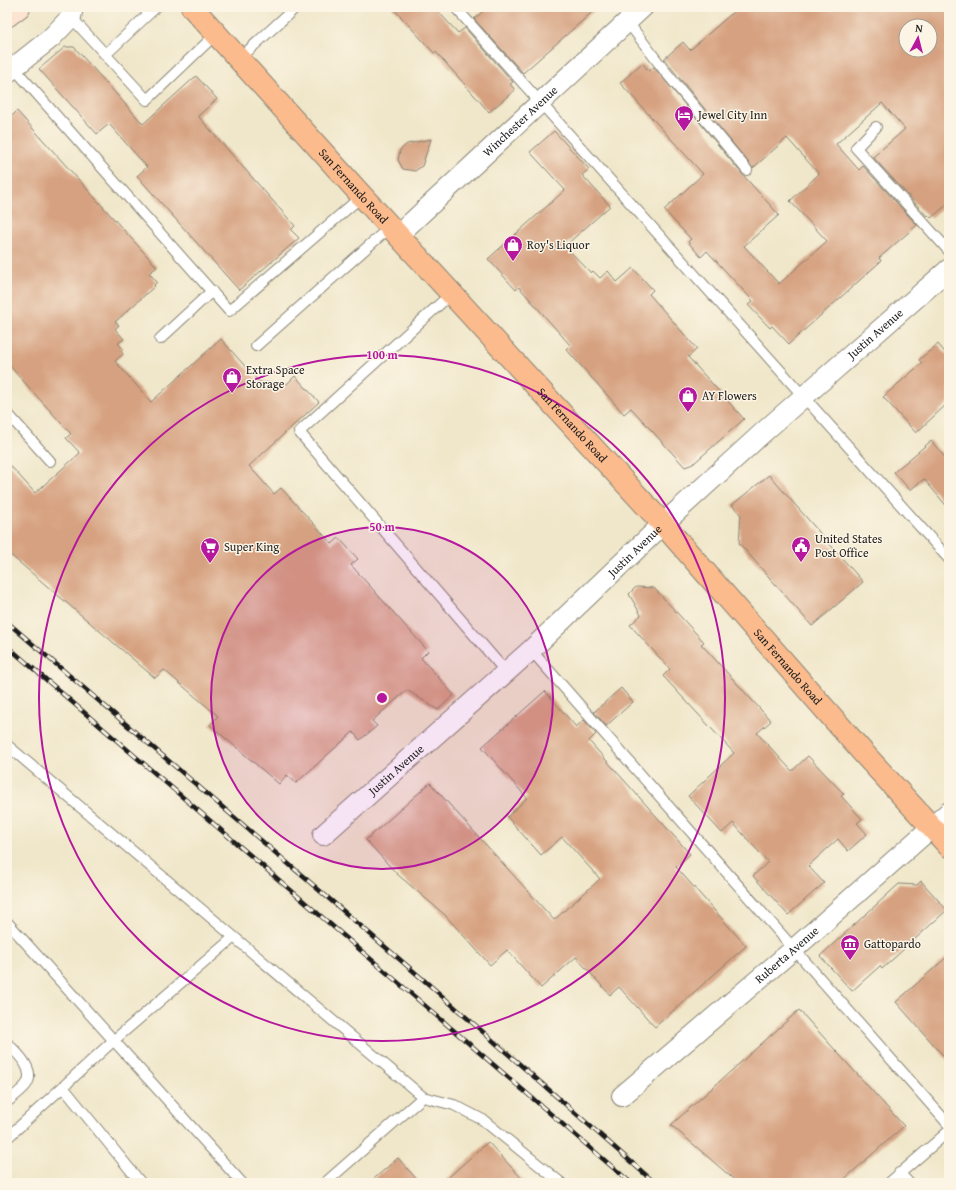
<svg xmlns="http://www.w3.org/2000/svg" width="956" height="1190" font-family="'Gentium Book Plus',serif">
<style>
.building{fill:#d6a180;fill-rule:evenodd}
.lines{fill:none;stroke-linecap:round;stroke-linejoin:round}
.service-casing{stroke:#868273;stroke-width:12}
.minor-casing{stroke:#868273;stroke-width:22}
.secondary-casing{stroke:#868273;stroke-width:24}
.primary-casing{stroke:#868273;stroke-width:24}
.service{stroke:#fff;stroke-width:10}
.minor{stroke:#fff;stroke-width:20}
.secondary{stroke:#fde4d1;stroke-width:22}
.primary{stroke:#fbbb8d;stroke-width:22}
.rail-casing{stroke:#1c1c1c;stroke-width:4.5}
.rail{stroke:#fcf5e5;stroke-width:3;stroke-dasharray:9;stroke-linecap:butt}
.ring{fill:none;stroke:#b5179e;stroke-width:2}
.labels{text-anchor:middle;stroke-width:3;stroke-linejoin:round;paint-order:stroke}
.poi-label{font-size:12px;fill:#1c1c1c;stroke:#fcf5e5;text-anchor:start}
.street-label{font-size:12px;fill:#1c1c1c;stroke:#fcf5e5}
.centre{fill:#b5179e;stroke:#fcf5e5;stroke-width:2}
.ring-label{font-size:12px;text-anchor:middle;font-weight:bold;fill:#b5179e;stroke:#fcf5e5;stroke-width:3;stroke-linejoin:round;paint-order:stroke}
</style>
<rect width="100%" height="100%" fill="#fcf5e5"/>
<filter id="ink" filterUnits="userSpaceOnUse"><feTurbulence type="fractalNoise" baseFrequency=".025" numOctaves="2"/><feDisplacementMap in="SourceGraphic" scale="8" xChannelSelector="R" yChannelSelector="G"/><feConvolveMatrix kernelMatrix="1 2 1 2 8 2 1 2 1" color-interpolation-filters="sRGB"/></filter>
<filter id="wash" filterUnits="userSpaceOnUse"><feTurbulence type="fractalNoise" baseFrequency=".012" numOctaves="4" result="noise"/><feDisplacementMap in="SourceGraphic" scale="16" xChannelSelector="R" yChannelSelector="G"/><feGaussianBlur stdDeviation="0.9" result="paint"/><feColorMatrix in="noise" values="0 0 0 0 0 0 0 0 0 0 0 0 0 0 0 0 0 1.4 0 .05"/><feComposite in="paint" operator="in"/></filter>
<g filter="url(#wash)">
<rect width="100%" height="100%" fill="#f0e7ca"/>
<g id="blocks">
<path class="building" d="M392,7H434L458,33L465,28L513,82L510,84L515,90L489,112L436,52L434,53Z
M488,7H598L523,73L474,19Z
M739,7H949V203L931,218L928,215L927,216L873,157L905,129L882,103L836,144L859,170L863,166L917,225L879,258L881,261L789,344L772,326L770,328L748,305L753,301L707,251L701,257L688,242L691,239L664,210L703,174L620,83L642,63L649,71L654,67L742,174L779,215L744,246L779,284L827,241L790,201L819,174L787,138L753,168L664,59L683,42L690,50ZM906,26H930V50H906Z
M65,47H74L143,124L196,76L217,99L198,116L295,226L291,230L299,238L239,290L137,176L147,167L109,124L97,134L39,69Z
M17,111L157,267L149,273L157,282L154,285L155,286L115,322L119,325L115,329L124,339L118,343L123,349L121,351L123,354L115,361L151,402L221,339L259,382L287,384L295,376L319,402L249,466L274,494L281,488L332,544L339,538L358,559L351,565L428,651L421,658L454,695L438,710L407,690L372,721L377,726L360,740L353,732L296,783L287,775L279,784L210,725L218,716L164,670L155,678L7,552V462L35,493L80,453L66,438L71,434L7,363V121Z
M554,131L589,169L582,175L610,206L565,246L591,273L593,271L600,278L608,271L617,282L633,268L653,290L649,294L697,349L688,357L744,419L693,464L685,467L631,408L624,414L566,349L570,345L519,287L516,290L488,259L565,190L530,152Z
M431,139L422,166L415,171L403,169L398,160L400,150L407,144Z
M938,344L949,357V402L916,433L883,397L922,363L919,360Z
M931,441L949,462V509L924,479L910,490L894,472Z
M769,475L863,582L812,626L739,543L741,515L732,505Z
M636,587L654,588L704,642L701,644L771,721L757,733L792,771L808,756L844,794L841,796L862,819L857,823L867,834L848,851L838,839L808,866L824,883L788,915L753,876L768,862L733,823L722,833L688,796L734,753L663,676L670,669L630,625L641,615L629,594Z
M621,688L633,702L606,726L594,712Z
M545,691L576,727L584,720L596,734L589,741L690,854L676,867L746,946L655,1027L619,987L610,995L576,957L541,988L507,950L490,965L445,915L397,874L366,840L430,783L554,920L600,879L562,837L541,855L507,817L527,798L482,747Z
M921,881L947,910L882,969L880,966L852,991L820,956L899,884L917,885Z
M949,955V1062L896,1002Z
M799,1010L904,1126L840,1183H738L671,1125Z
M488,1142L526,1183H442Z
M398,1158L420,1183H369Z"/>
</g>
</g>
<g filter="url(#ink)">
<use href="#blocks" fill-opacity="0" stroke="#868273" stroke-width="1"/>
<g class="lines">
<defs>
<path id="service" d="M455,7L949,559
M71,17L147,100L216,34
M627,21L664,70L747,170
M105,55L156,7
M239,59L296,7
M14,68L229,311L362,196
M876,127L856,148L949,251
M452,293L299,432L506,672
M160,339L212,291
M256,346L390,227
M7,413L50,461
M531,650L949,1125
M7,745L423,1097L325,1183
M7,922L242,1183
M7,1043C16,1052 37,1070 26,1085C21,1091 13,1097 7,1102
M63,1087L141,1183
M423,1097L454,1105L483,1120L561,1183
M7,1138L113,1041L234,937
M899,1173L909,1183
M889,1183L949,1131"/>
<g id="minor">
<path d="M7,73L51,38L71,17L73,7"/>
<path id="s1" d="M398,235L643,7"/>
<path id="s2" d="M323,835L531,650L663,524L768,428L949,269"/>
<path id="s3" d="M622,1096L794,949L949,812"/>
</g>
<path id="secondary" d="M7,16L19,7"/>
<g id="primary">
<path id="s4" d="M192,7L362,196L663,524L866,756L949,846"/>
</g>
</defs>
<use href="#service" class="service-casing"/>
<use href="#minor" class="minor-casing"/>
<use href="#secondary" class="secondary-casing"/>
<use href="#primary" class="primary-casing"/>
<use href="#service" class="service"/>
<use href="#minor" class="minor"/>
<use href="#secondary" class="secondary"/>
<use href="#primary" class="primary"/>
<defs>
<path id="rail" d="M7,622L426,982L655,1183
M7,646L631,1183"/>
</defs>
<use href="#rail" class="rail-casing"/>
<use href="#rail" class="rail"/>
</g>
</g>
<circle cx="382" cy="698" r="171" fill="#b5179e" fill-opacity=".12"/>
<g class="ring">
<circle cx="382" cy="698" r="171"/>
<circle cx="382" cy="698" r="343"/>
</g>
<defs>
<symbol id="hotel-pin" viewBox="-11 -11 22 30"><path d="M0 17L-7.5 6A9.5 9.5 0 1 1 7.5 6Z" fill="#b5179e" stroke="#fcf5e5"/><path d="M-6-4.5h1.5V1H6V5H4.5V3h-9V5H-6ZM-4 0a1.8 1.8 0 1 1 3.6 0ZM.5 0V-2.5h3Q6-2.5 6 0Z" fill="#fff"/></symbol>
<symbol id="shop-pin" viewBox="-11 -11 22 30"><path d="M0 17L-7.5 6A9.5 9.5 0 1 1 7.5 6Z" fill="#b5179e" stroke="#fcf5e5"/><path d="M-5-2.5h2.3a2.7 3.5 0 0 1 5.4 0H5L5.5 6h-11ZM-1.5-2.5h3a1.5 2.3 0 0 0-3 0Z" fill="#fff"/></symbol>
<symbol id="civic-pin" viewBox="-11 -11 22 30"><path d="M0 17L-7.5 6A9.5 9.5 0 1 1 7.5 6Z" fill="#b5179e" stroke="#fcf5e5"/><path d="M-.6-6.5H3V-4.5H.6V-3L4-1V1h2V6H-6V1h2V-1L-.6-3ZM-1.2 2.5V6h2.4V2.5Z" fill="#fff"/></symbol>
<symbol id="supermarket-pin" viewBox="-11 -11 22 30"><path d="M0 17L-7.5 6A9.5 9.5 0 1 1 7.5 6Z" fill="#b5179e" stroke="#fcf5e5"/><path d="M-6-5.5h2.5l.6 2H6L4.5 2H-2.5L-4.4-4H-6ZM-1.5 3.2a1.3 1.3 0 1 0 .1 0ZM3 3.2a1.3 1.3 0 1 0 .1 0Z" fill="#fff"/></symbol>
<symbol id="museum-pin" viewBox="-11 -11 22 30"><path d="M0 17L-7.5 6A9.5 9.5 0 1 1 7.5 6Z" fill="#b5179e" stroke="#fcf5e5"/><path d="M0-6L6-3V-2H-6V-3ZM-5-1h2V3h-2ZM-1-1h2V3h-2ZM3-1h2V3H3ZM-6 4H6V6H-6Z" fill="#fff"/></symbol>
</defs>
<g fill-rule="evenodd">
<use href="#hotel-pin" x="673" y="104" width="22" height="30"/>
<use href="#shop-pin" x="502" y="234" width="22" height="30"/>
<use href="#shop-pin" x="221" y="366" width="22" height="30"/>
<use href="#shop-pin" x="677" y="385" width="22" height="30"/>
<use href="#civic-pin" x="790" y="535" width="22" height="30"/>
<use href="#supermarket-pin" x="199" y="536" width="22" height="30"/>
<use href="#museum-pin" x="839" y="933" width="22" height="30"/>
</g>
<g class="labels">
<g class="poi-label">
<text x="698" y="119">Jewel City Inn</text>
<text x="527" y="249">Roy's Liquor</text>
<text x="246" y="374">Extra Space<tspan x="246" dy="14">Storage</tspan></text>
<text x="702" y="400">AY Flowers</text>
<text x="815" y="543">United States<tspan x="815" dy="14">Post Office</tspan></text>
<text x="224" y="551">Super King</text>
<text x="864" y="948">Gattopardo</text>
</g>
<g class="street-label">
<text dy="4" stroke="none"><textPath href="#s1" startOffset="167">Winchester Avenue</textPath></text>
<text dy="4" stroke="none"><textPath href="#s4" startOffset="241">San Fernando Road</textPath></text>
<text dy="4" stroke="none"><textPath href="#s2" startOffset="746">Justin Avenue</textPath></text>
<text dy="4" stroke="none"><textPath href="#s4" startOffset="565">San Fernando Road</textPath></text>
<text dy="4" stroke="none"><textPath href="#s2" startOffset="422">Justin Avenue</textPath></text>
<text dy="4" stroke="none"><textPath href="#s4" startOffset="889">San Fernando Road</textPath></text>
<text dy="4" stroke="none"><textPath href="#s2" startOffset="98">Justin Avenue</textPath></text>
<text dy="4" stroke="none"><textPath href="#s3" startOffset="217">Ruberta Avenue</textPath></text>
</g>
</g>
<circle cx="382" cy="698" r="6" class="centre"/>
<g class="ring-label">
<text x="382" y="359">100 m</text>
<text x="382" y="531">50 m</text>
</g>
<rect width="956" height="1190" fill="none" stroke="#fcf5e5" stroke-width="24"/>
<g transform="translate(918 38) rotate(7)"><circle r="19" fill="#fcf5e5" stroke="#a29e95"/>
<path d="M0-3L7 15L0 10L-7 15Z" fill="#b5179e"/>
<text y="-6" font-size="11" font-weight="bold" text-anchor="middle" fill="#1c1c1c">N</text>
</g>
</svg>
